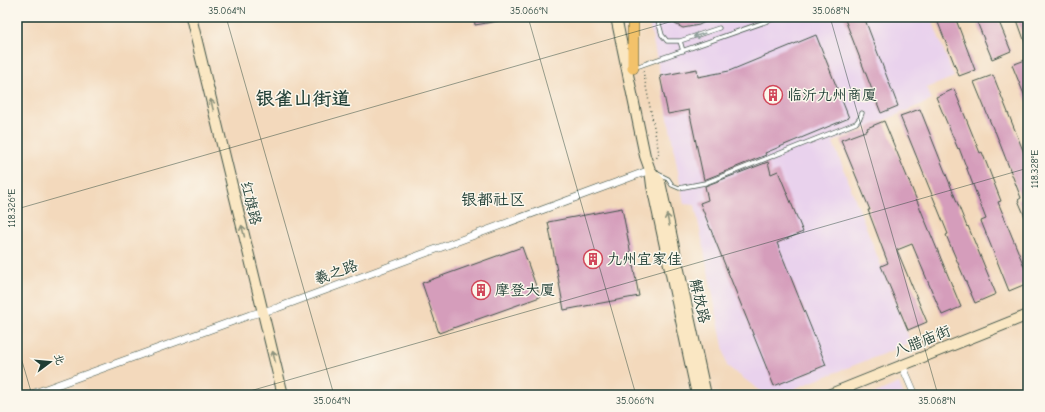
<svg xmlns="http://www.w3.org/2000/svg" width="1045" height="412" font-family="'Comic Neue','LXGW WenKai TC',sans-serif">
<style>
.built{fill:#e9d2ed}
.building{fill:#d59dbb}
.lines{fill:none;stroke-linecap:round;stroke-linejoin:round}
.lane-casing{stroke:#3f5448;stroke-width:5}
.street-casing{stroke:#3f5448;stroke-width:8}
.secondary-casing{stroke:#3f5448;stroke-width:12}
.primary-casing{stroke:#3f5448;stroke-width:12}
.path{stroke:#3f5448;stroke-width:1.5;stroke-dasharray:1 3;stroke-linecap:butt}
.lane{stroke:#fff;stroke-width:3.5}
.street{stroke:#fff;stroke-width:7}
.secondary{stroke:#fae7c3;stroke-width:10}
.primary{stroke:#f3c26a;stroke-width:11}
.oneway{stroke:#8f9e9a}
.oneway2{stroke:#8c927c}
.ticks{fill:none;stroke:#1f3d34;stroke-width:1;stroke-opacity:0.45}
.labels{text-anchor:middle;stroke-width:3;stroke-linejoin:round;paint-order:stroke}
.poi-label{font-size:15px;fill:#1f3d34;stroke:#fbf7ec;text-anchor:start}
.street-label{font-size:15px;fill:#1f3d34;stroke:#fbf7ec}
.neighbourhood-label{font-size:16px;fill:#1f3d34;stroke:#fbf7ec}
.district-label{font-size:19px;font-weight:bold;fill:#1f3d34;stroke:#fbf7ec}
.neatline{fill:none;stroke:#1f3d34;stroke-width:1.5}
.ticks-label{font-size:10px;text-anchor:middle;fill:#1f3d34}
</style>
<rect width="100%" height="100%" fill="#fbf7ec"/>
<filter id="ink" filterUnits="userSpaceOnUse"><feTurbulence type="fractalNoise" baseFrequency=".025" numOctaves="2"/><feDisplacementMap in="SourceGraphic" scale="8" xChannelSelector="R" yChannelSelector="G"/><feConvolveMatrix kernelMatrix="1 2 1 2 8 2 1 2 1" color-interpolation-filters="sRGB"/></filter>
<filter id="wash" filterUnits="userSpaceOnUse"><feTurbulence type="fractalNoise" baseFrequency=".012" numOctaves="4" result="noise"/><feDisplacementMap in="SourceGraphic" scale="16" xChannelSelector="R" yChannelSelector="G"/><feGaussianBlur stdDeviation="0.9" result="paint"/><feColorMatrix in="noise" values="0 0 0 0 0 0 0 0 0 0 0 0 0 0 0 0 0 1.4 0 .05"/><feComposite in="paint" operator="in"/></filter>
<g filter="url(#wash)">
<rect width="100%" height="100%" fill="#f3d9bc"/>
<path class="built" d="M648,17H931L954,77L927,88L932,100L833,142L911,343L778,395H766L727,366L695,205L684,204L659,69Z
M899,383L904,395H871Z"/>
<g id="blocks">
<path class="building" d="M474,17H497L498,21L475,25Z
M669,17H714L699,25L683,28L675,24Z
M844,17H864L898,106L881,113Z
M943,17H955L975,70L959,76L937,20Z
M975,17H997L1011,51L992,59Z
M1016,17H1028V48H1027Z
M816,35L849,118L765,153L766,155L704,180L689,110L668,114L660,76L697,69L698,77L729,71Z
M1028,59V104L1012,65Z
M993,75L1028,163V224L1018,200L1021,198L995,131H994L974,82Z
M954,89L980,153L982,152L1001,201L998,202L1028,276V283L1009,291L981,221L986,219L959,148L958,149L936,97Z
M920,109L967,227L968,226L996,294L975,303L946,235L948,234L900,116Z
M884,121L961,307L942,315L912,244L897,250L927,322L908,330L881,266L888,263L868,210H870L841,140L868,130L867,128Z
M768,162L771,174L778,171L803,232L777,243L826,365L774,386L700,203L708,200L705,186Z
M622,208L639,296L564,310L548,222Z
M522,247L540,297L439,333L422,283Z"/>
</g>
</g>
<g filter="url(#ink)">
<use href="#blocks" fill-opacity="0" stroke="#3f5448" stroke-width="1"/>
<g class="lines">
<defs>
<path id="lane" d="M657,17L662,35L667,41H680L683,51
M680,41L719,28
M636,67L779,17
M658,174L668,179L672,185L679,188L705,183L856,123L860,118L862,113"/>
<path id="street" d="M902,365L915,395
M29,395L250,315L277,308L650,170"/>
<path id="secondary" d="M191,17L283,395
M616,17L645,156L650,170L660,182L706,395
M650,170L652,186L697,395
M828,395L1028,315"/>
<path id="primary" d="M633,68V17"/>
</defs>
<use href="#lane" class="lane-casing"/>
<use href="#street" class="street-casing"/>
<use href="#secondary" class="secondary-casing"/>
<use href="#primary" class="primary-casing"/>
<path class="path" d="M643,71L659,153L656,159"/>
<use href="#lane" class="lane"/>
<use href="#street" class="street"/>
<use href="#secondary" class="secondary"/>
<use href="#primary" class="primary"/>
</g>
<defs><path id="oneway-shaft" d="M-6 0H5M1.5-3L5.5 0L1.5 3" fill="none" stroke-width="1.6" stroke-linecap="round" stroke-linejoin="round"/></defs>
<use class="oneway" href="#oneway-shaft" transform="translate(699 35) rotate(162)"/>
<g class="oneway2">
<use href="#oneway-shaft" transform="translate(212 105) rotate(-104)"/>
<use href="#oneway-shaft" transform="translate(668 220) rotate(-102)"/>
<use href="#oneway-shaft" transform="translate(243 231) rotate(-104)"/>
<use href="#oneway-shaft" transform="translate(274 357) rotate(-104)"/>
</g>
</g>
<path class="ticks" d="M226,17L334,395M528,17L636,395M830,17L938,395M17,209L687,17M17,344L32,395M236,395L1028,168"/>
<defs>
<symbol id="building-ring" viewBox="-11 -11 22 22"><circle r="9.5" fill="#fbf7ec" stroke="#d1495b" stroke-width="1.5"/><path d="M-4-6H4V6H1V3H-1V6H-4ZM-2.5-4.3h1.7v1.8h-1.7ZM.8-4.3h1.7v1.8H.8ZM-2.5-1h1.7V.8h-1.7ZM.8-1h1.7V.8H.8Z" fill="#d1495b"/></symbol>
</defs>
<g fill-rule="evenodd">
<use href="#building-ring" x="762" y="84" width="22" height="22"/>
<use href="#building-ring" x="582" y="248" width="22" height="22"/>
<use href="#building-ring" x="470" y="279" width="22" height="22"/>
</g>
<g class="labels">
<g class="poi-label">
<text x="787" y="100">临沂九州商厦</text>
<text x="607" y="264">九州宜家佳</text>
<text x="495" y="295">摩登大厦</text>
</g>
<g class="street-label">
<text transform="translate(251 203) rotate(76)" y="5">红旗路</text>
<text transform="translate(336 272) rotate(-20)" y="5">羲之路</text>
<text transform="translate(700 301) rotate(77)" y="5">解放路</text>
<text transform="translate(922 341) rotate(-22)" y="5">八腊庙街</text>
</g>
<g class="neighbourhood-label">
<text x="493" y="205">银都社区</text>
</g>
<g class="district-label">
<text x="303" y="105">银雀山街道</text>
</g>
</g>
<rect width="1045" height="412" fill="none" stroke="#fbf7ec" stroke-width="44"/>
<g transform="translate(50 362) rotate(74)" stroke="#fbf7ec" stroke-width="3" paint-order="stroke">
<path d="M0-3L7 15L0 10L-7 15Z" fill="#1f3d34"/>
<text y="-6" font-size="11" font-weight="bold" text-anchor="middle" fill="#1f3d34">北</text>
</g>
<rect x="22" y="22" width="1001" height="368" class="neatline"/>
<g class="ticks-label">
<text x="227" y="14">35.064°N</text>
<text x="529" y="14">35.066°N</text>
<text x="831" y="14">35.068°N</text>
<text transform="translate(1034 169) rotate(-90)" y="4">118.328°E</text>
<text transform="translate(11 208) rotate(-90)" y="4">118.326°E</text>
<text x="332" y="404">35.064°N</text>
<text x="635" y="404">35.066°N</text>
<text x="937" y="404">35.068°N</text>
</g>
</svg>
